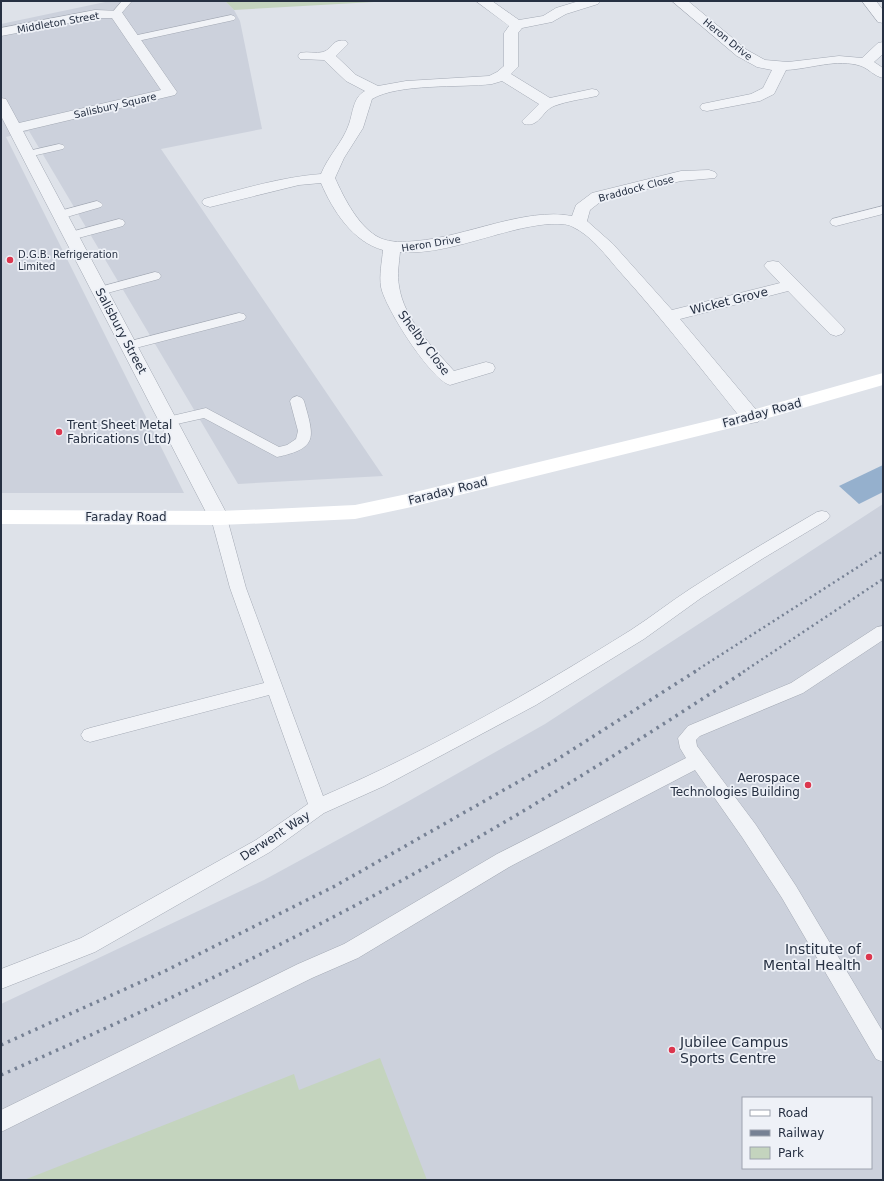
<svg xmlns="http://www.w3.org/2000/svg" width="884" height="1181" font-family="'DejaVu Sans',sans-serif">
<style>
.built{fill:#ccd1dc;fill-rule:evenodd}
.green{fill:#c4d4be}
.water{fill:#95b0cd}
.lines{fill:none;stroke-linecap:round;stroke-linejoin:round}
.lane-casing{stroke:#a3a9b4;stroke-width:1}
.street-casing{stroke:#a3a9b4;stroke-width:1}
.lane{fill:#f1f3f7;fill-rule:evenodd}
.street{fill:#f1f3f7;fill-rule:evenodd}
.secondary{fill:#fff;fill-rule:evenodd}
.rail-far1{stroke:#768194;stroke-width:2.5;stroke-dasharray:2 3.5;stroke-linecap:butt}
.rail{stroke:#768194;stroke-width:3.5;stroke-dasharray:2.5 5;stroke-linecap:butt}
.poi-dot{fill:#dc364e;stroke:#eef1f7;stroke-width:1.5}
.labels{text-anchor:middle;stroke-width:3.5;stroke-linejoin:round;paint-order:stroke}
.far-street-label{font-size:10px;fill:#263042;stroke:#eef1f7}
.far-poi-label{font-size:10px;fill:#263042;stroke:#eef1f7;text-anchor:start}
.street-label{font-size:12px;fill:#263042;stroke:#eef1f7}
.poi-label{font-size:12px;fill:#263042;stroke:#eef1f7;text-anchor:start}
.near-poi-label{font-size:14px;fill:#263042;stroke:#eef1f7;text-anchor:end}
</style>
<rect width="100%" height="100%" fill="#dee2e9"/>
<path class="built" d="M110,1H225L234,10L240,21L262,129L161,149L383,476L238,484L29,131L6,137L184,493H1V24Z
M883,504V1180H1V1004L264,880L407,802L545,724ZM743,1098H871V1168H743Z"/>
<path class="green" d="M225,1H374V2L234,10Z
M380,1058L427,1180H24L294,1074L299,1090Z"/>
<path class="water" d="M883,465V492L859,504L839,486Z"/>
<g class="lines">
<defs>
<path id="lane" d="M122,1H132L119,16H113L111,14Z
M231,15L234,16L236,18L234,20L133,42L128,39L133,36Z
M59,144L63,145L65,147L63,149L28,157L22,154L24,152Z
M97,201L101,203L103,205L101,207L60,219L56,218L54,215L56,212Z
M883,206V214L836,226L832,225L830,222L832,219Z
M119,219L123,220L125,223L123,226L71,240L67,239L65,236L67,233Z
M155,272L159,273L161,276L159,279L100,295L96,294L94,291L96,288Z
M239,313L244,314L246,317L244,320L128,350L123,349L121,346L123,343Z
M297,396L302,398L304,401C314,437 319,448 277,457L204,418L168,426L163,424L161,421L163,418L206,408L279,447L287,445L296,439L298,431L290,401L292,398Z
M822,511L827,512L830,516L827,520L762,559L701,598L644,639L536,705L384,786L324,813L270,852L95,952L1,989V969L81,938L256,840L308,804L269,695L90,742L84,740L81,735L84,730L90,728L264,683L230,588L211,518L214,514L219,513L224,514L227,518L246,588L323,796C430,750 532,692 631,630C651,617 670,602 690,589C732,562 774,537 817,512Z
M883,626V640L803,693L700,736L696,740L697,746L756,825L796,886L883,1032V1062L876,1059L782,898L742,837L695,770L511,866L358,958L312,978L1,1132V1110L298,964L344,944L497,854L686,758L680,748L678,738L688,726L791,683L877,627Z"/>
<path id="street" d="M476,1H492L519,20L543,16L556,8L579,1H600L598,4L566,14L552,22L522,28L518,33V67L511,74L550,98L592,89L597,90L599,93L597,96C583,99 567,101 554,106C542,111 539,128 524,124L522,121L539,104L502,81L492,84C459,88 399,83 372,99L363,128L344,158L335,178C344,198 359,228 380,238C391,243 404,242 416,241C465,237 525,207 572,216L576,205L592,193L681,171L709,170L715,172L717,175L715,178L681,181L604,199L590,210L587,221L613,244L672,310L780,283L764,266L767,262L773,261L779,262L842,326L845,330L842,334L836,336L830,334L788,291L680,319L758,412L761,417L758,422L751,423L744,422C703,371 664,321 621,273C607,257 592,236 573,227C566,223 556,224 549,224C501,228 447,256 400,252C399,263 397,275 399,286C404,320 433,347 454,371L486,362L493,364L495,368L493,372L450,385C431,380 385,308 381,287C379,275 382,262 383,250C353,242 333,211 321,183L299,185L210,207L204,205L202,202L204,199C243,189 281,177 321,174C328,156 343,142 349,124C353,113 353,97 365,91L346,81L324,60L300,59L298,56L300,53C308,51 316,54 323,52C333,49 332,38 346,41L348,44L336,56L356,75L378,86L406,81L489,76L497,72L504,66V33L509,26Z
M672,1H688L747,50L765,60L788,62L839,56L862,58L878,43L883,42V54L874,62L883,68V78C874,76 869,69 861,66C837,58 810,69 786,70L774,94L760,101L707,111L702,110L700,107L702,104L751,94L763,88L772,70L757,67L737,56Z
M862,1H876L883,10V23L878,22Z
M95,10L121,11L177,92L175,95L23,131L229,518L226,523L219,525L212,523L209,518L1,116V98L6,99L19,123L161,90L112,18H95L1,36V28Z"/>
</defs>
<use href="#lane" class="lane-casing"/>
<use href="#street" class="street-casing"/>
<use href="#lane" class="lane"/>
<use href="#street" class="street"/>
<path class="secondary" d="M883,373V385L751,423L407,508L355,519L271,523L219,525L1,524V510L219,511L271,509L355,505L407,494L749,411Z"/>
<path class="rail-far1" d="M694,672L883,551
M743,672L883,579"/>
<path class="rail" d="M1,1045L163,972L335,886L553,762L696,671
M1,1075C152,1009 300,938 444,857C547,799 646,736 745,671"/>
</g>
<g class="poi-dot">
<circle cx="10" cy="260" r="4"/>
<circle cx="59" cy="432" r="4"/>
<circle cx="808" cy="785" r="4"/>
<circle cx="869" cy="957" r="4"/>
<circle cx="672" cy="1050" r="4"/>
</g>
<g class="labels">
<g class="far-street-label">
<text transform="translate(58 22) rotate(-10)" y="4">Middleton Street</text>
<text transform="translate(728 39) rotate(39)" y="4">Heron Drive</text>
<text transform="translate(115 105) rotate(-13)" y="4">Salisbury Square</text>
<text transform="translate(636 188) rotate(-15)" y="4">Braddock Close</text>
<text transform="translate(431 243) rotate(-9)" y="4">Heron Drive</text>
</g>
<g class="far-poi-label">
<text x="18" y="258">D.G.B. Refrigeration<tspan x="18" dy="12">Limited</tspan></text>
</g>
<g class="street-label">
<text transform="translate(729 301) rotate(-14)" y="4">Wicket Grove</text>
<text transform="translate(121 331) rotate(62)" y="4">Salisbury Street</text>
<text transform="translate(424 343) rotate(53)" y="4">Shelby Close</text>
<text transform="translate(762 413) rotate(-15)" y="4">Faraday Road</text>
<text transform="translate(448 491) rotate(-14)" y="4">Faraday Road</text>
<text x="126" y="521">Faraday Road</text>
<text transform="translate(275 836) rotate(-33)" y="4">Derwent Way</text>
</g>
<g class="poi-label">
<text x="67" y="429">Trent Sheet Metal<tspan x="67" dy="14">Fabrications (Ltd)</tspan></text>
<text x="800" y="782" text-anchor="end">Aerospace<tspan x="800" dy="14">Technologies Building</tspan></text>
</g>
<g class="near-poi-label">
<text x="861" y="954">Institute of<tspan x="861" dy="16">Mental Health</tspan></text>
<text x="680" y="1047" text-anchor="start">Jubilee Campus<tspan x="680" dy="16">Sports Centre</tspan></text>
</g>
</g>
<rect width="884" height="1181" fill="none" stroke="#263042" stroke-width="4"/>
<rect x="742" y="1097" width="130" height="72" fill="#eef1f7" stroke="#9ea4af"/>
<rect x="750" y="1110" width="20" height="6" fill="#ffffff" stroke="#9ea4af"/>
<text x="778" y="1117" font-size="12" fill="#263042">Road</text>
<rect x="750" y="1130" width="20" height="6" fill="#768194" stroke="#9ea4af"/>
<text x="778" y="1137" font-size="12" fill="#263042">Railway</text>
<rect x="750" y="1147" width="20" height="12" fill="#c4d4be" stroke="#9ea4af"/>
<text x="778" y="1157" font-size="12" fill="#263042">Park</text>
</svg>
